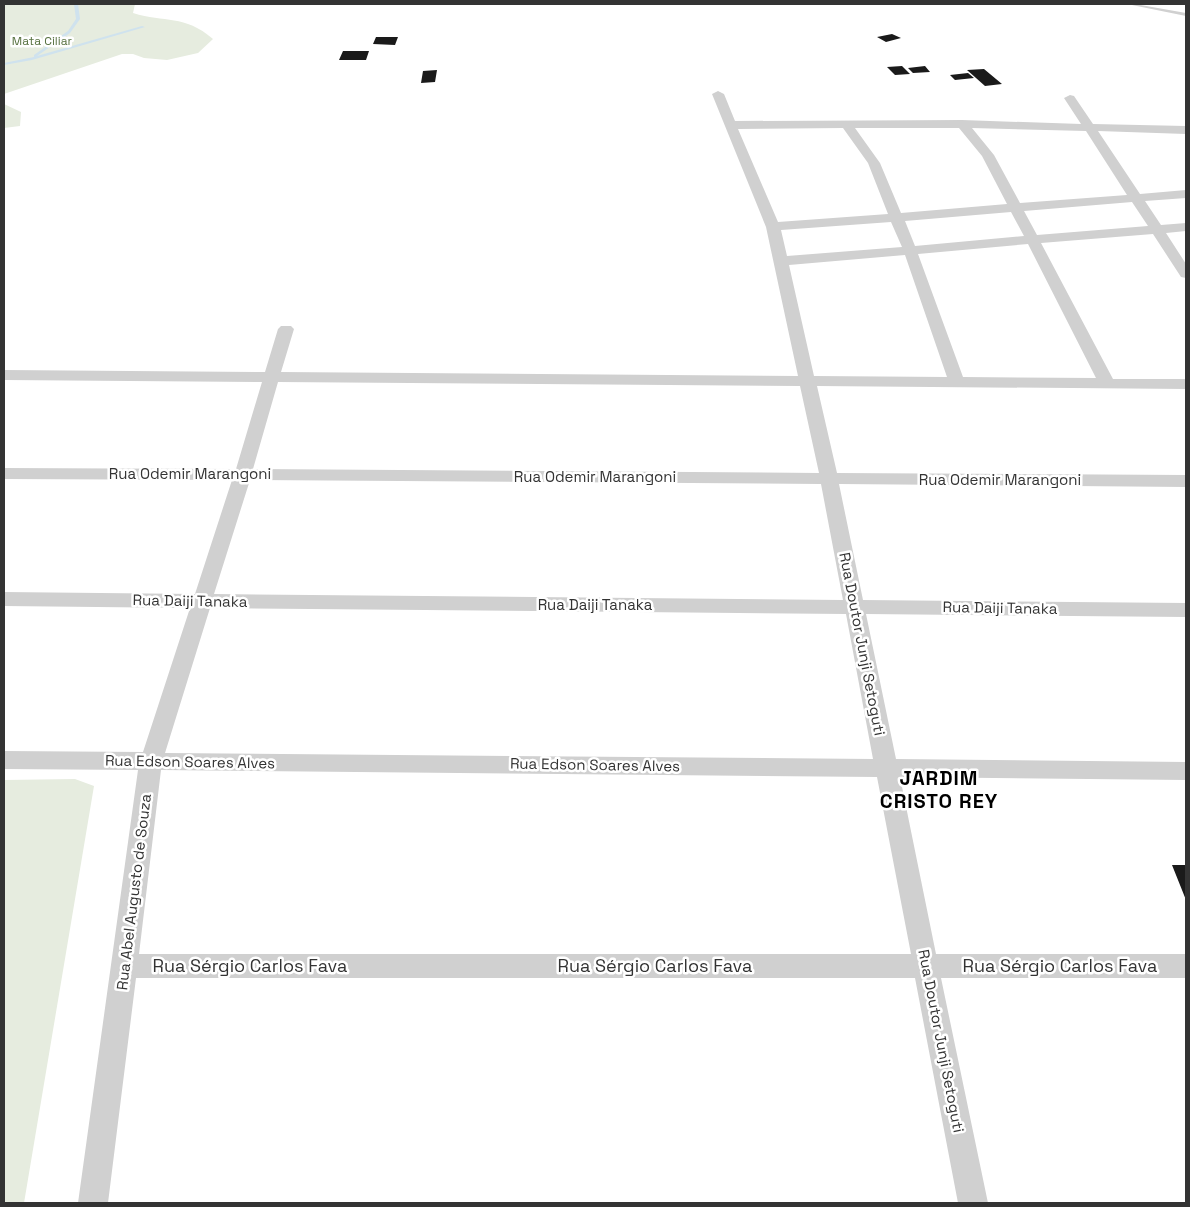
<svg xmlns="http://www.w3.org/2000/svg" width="1190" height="1207" font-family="'Space Grotesk',sans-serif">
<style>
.green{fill:#e6ecdf}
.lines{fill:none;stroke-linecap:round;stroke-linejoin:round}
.stream{fill:#cfe2ee;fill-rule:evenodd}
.building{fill:#1a1a1a}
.lane{fill:#d0d0d0;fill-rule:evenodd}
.street{fill:#d0d0d0;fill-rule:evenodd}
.labels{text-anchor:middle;stroke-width:5;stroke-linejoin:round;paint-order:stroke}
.far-park-label{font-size:12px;fill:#56703f;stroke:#fff}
.street-label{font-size:15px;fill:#333;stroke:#fff}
.near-street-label{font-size:18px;fill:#333;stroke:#fff}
.district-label{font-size:20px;font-weight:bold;letter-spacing:1px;fill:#000;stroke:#fff}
</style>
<rect width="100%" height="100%" fill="#fff"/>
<path class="green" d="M4,4H135L133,13C165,23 184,14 213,39L198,53L167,60L144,58L133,54H122L4,94Z
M4,104L21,112L20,126L4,128Z
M75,779L94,786L24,1203H4V780Z"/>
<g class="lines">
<path class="stream" d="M74,4H78L80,19L70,33L37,56L142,26L145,27L32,60L4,65V63L34,57V55L68,31L76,19Z"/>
</g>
<path class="building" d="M892,34L901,38L886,42L877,37Z
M376,37H398L395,45L373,44Z
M343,51H369L366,60H339Z
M902,66L910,74L895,75L887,67Z
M925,66L930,72L913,73L908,68Z
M984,69L1002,84L985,86L967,70Z
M437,70L435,82L421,83L423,71Z
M968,73L974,78L955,80L950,75Z
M1172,865H1186V900Z"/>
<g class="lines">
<path class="lane" d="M1127,4H1135L1186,13V16Z"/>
<path class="street" d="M718,91L724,94L735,121L962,120L1081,124L1064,98L1070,95L1074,96L1093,124L1186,126V134L1098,131L1140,194L1186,190V198L1145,201L1161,225L1186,223V231L1166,233L1186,264V278L1181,277L1153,234L1041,243L1113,379H1186V389L817,386L837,473L1186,475V487L839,484L863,600L1186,603V617L866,614L896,759L1186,762V780L900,777L936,954H1186V978H941L988,1203H958L915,978H136L108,1203H78L138,770L4,769V751L143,752L190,608L4,606V592L195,594L232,480L4,479V468L236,469L262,382L4,380V370L265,372L278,329L281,326H291L294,329L281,372L798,376L766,227L712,94ZM843,128L868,163L888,214L778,222L738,129ZM855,128H959L982,156L1007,204L901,213L880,163ZM972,128L1086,131L1127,195L1020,203L994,155ZM1132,202L1148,226L1037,235L1024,211ZM1011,212L1024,236L915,246L905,221ZM891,222L902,247L787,256L781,230ZM1028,244L1096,378L963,377L918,254ZM905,255L947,377L814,376L789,265ZM278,382L800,386L819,473L253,469ZM250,480L821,484L843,600L214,594ZM210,608L846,614L873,759L165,753ZM161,770L877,777L911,954H139Z"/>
</g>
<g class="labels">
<g class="far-park-label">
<text x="42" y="45">Mata Ciliar</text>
</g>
<g class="street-label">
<text x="190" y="479">Rua Odemir Marangoni</text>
<text x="595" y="482">Rua Odemir Marangoni</text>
<text x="1000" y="485">Rua Odemir Marangoni</text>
<text transform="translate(190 601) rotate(1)" y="5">Rua Daiji Tanaka</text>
<text x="595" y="610">Rua Daiji Tanaka</text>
<text transform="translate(1000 608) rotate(1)" y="5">Rua Daiji Tanaka</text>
<text transform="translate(862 644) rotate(79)" y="5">Rua Doutor Junji Setoguti</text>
<text transform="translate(190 762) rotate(1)" y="5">Rua Edson Soares Alves</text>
<text transform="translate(595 765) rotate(1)" y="5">Rua Edson Soares Alves</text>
<text transform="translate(134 892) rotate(-83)" y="5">Rua Abel Augusto de Souza</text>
<text transform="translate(941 1041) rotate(79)" y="5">Rua Doutor Junji Setoguti</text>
</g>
<g class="near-street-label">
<text x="250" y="972">Rua Sérgio Carlos Fava</text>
<text x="655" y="972">Rua Sérgio Carlos Fava</text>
<text x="1060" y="972">Rua Sérgio Carlos Fava</text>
</g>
<g class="district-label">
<text x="939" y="785">JARDIM<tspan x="939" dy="23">CRISTO REY</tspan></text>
</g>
</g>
<rect width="1190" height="1207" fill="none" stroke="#333333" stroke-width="10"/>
</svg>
